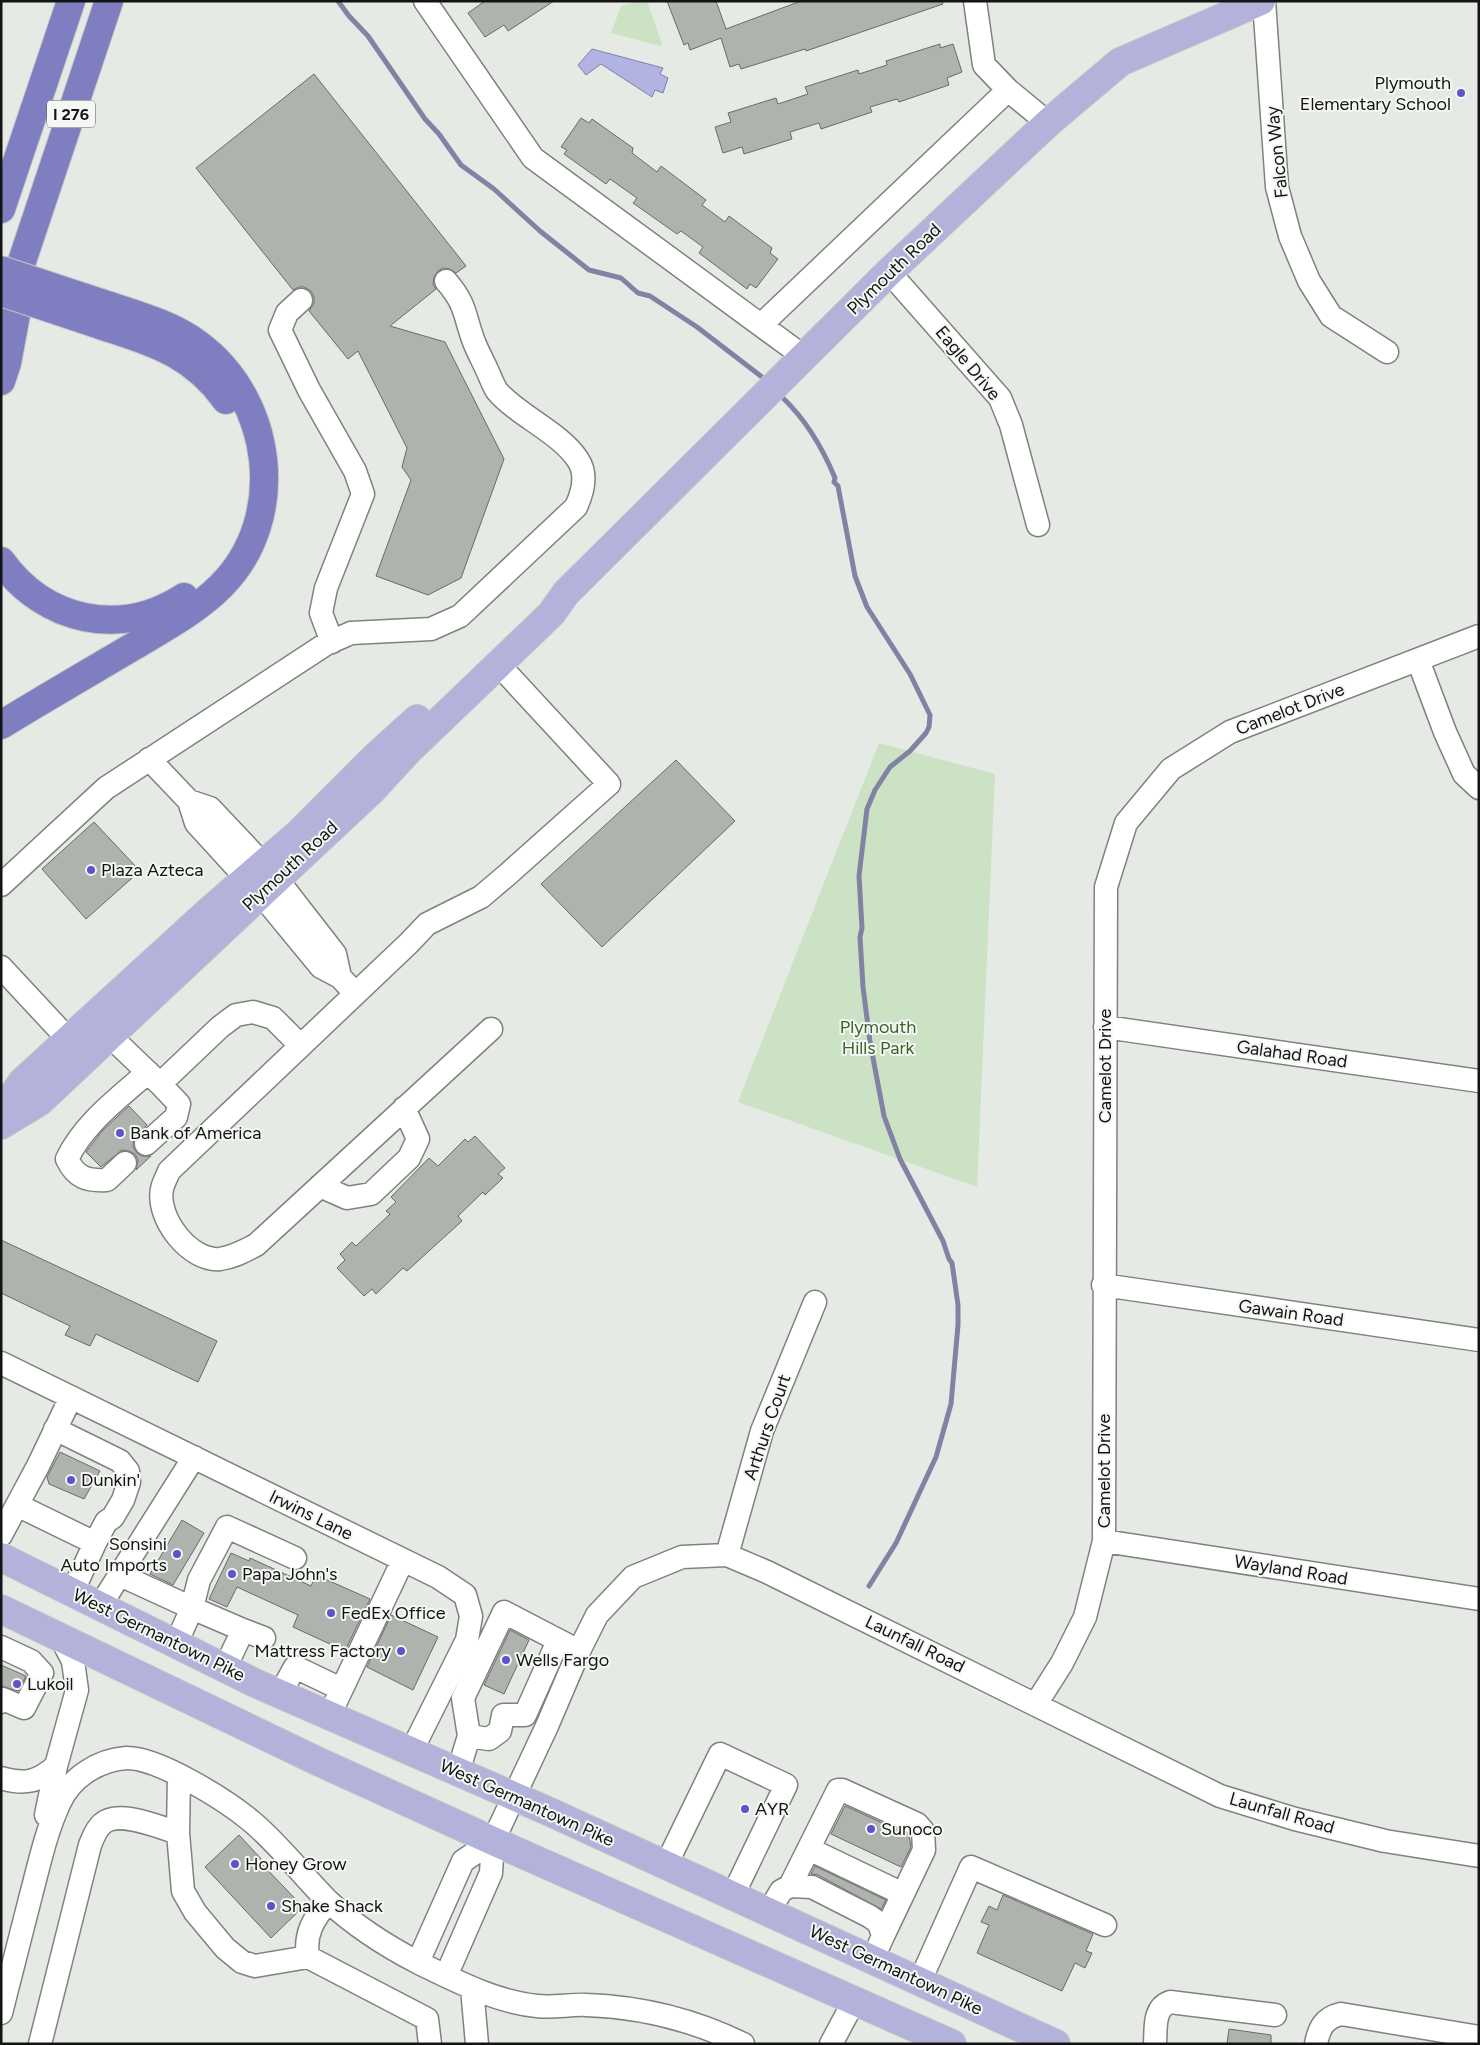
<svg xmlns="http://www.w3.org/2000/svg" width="1480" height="2045" font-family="Figtree,sans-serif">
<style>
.green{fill:#cbe2c4}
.water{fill:#b1b3e2;stroke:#8283a4}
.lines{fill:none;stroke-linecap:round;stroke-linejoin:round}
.stream{stroke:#8283a4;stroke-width:5}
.building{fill:#afb3ae;stroke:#686b67}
.minor-casing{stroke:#7f827e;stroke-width:25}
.major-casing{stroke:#c6c7c6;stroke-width:30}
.highway-casing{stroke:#c6c7c6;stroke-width:30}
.minor{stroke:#fff;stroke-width:22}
.major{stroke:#b2b2da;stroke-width:28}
.highway{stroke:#7e7ec1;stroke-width:28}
.highway-bridge-casing{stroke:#c6c7c6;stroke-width:30;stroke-linecap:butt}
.highway-bridge{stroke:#7e7ec1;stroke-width:28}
.poi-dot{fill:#5f52ca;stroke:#f4f7f3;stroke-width:2}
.labels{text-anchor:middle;stroke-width:4;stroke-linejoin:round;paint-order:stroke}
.shield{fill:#f4f7f3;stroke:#565856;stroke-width:1}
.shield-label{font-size:16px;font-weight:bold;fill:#131413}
.poi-label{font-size:18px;fill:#131413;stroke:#f4f7f3;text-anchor:start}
.street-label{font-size:18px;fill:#131413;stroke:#f4f7f3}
.park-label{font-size:18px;fill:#39632b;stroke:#f4f7f3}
</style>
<rect width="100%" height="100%" fill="#e6eae5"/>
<path class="green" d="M636,1H647L662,44L661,46L611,33L621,6Z
M879,743L995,774L977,1187L738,1102Z"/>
<path class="water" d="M592,49L663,68L660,74L668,78L663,93L655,90L652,97L601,64L586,75L578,65Z"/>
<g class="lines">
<path class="stream" d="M338,1L349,16L368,36L425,119L439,134L461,165L494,189L540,231L589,270L621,278L638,293L650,296L697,327L762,377
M783,398C806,420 823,449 835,478L834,482L838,486L855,576L867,607L910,674L930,715L929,727L926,733L910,751L890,767L875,790L867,809L859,876L862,928L860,937L863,987L870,1042L884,1116L900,1159L943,1241L949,1259L952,1263L958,1305V1325L951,1404L936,1457L896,1543L869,1586"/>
</g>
<path class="building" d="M485,1H554L508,31L504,25L485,37L468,13Z
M667,1H716L726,29L801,1H942L943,4L806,51L805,49L741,69L739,64L730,67L721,38L690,50L688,43L684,45Z
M940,44V48L953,44L962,72L947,78L949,85L899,102L897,99L870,107L872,112L821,129L819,123L790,132L792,139L744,154L742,147L723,153L715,127L731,122L728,113L776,98L778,104L808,94L805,87L858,70L859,74L887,65L886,61Z
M314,74L466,266L456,273L450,269L443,268L438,271L434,277L433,284L436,289L390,326L445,342L504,459L461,578L428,595L376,576L411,480L402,467L407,448L358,351L348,359L309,311L314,303V297L311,291L304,287H299L293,290L196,168Z
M581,118L589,123L592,119L633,148L632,153L657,172L661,166L706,200L702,205L725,222L729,216L772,248L770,253L778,259L756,288L750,284L747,289L699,253L703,247L681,231L677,234L633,203L637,198L610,179L606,184L564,154L567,150L561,147Z
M676,760L735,821L602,947L541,884Z
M94,822L140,871L86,919L42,869Z
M129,1106L147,1125L134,1140L133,1147L137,1153L142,1156H151L136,1170L138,1160L135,1154L129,1151L122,1150L101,1167L86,1152L102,1131Z
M475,1136L505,1168L498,1174L503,1178L485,1195L483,1192L458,1216L462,1221L407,1271L403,1268L376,1294L372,1289L364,1296L337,1268L345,1260L340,1254L352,1242L356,1246L390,1214L386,1211L396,1202L391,1197L429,1158L438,1166L465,1139L468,1142Z
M1,1240L217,1341L198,1382L96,1334L90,1346L65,1335L70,1326L1,1293Z
M60,1452L100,1471L84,1499L49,1484L47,1477Z
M182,1520L204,1533L173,1585L150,1574Z
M231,1553L249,1561L250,1558L311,1586L316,1575L370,1599L345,1651L293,1627L298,1615L237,1587L227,1607L209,1599Z
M391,1615L438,1637L413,1690L367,1667Z
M510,1630L529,1640L504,1694L484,1685Z
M1,1665L26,1676L18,1691L1,1686Z
M845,1806L909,1835L911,1847L901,1867L831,1834Z
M239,1835L264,1862L262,1864L303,1907L271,1938L205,1867Z
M815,1866L886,1900L881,1909L818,1875L811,1874Z
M1003,1895L1093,1934L1086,1951L1092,1953L1085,1968L1075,1963L1062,1991L977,1953L989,1925L981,1922L989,1906L997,1910Z
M1229,2029L1271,2035V2044H1227Z"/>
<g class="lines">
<defs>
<path id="minor" d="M425,1L533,158L803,356
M975,1L984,65L1008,90L1048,123
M1264,1L1277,187L1290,236L1309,281L1331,316L1387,352
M889,272L1000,398L1011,425L1038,525
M301,300L287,313L280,330L309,390L355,471L363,494L326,588L321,613L332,642
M761,325L1008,90
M1418,660L1445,732L1464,774L1479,788
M149,759L189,801L196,823L260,893L321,967L340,977L355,993
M189,801L210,808L276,878L335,954L340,977
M1,885L106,788L326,644L351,633L431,629L460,616L576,507C583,492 588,475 578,460C561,433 517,415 497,391C493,385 490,376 487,370C483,361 478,352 474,342C464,316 467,305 446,281
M1,967L69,1040
M1105,1027L1479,1081
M491,1029L256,1245C244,1251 234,1257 220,1259C190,1262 156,1218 162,1189C163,1183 167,1177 169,1171L409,943L427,924L481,897L507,875L609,784L499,665
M110,1036L160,1084L220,1027L236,1015L253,1012L273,1018L300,1045
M146,1144L176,1117L179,1104L160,1084
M125,1163L107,1180C87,1181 76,1178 67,1159C84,1123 119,1098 148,1072
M320,1186L347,1198L371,1194L409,1158L418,1139L404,1108
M1103,1285L1479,1340
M1,1363L438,1577L465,1595L471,1616L467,1640L411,1752
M55,1429L120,1461L128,1471L129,1482L123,1500L113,1517L106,1522L95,1543L72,1593
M17,1505L95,1543
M1,1535L38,1466L71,1397
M1104,1541L1479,1599
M727,1555L762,1431L815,1302
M120,1575L192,1608L199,1580L227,1527L295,1558
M100,1606L194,1457
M243,1630L264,1638
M176,1644L192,1608L243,1630L225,1668
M1,1647L31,1661L42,1673L24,1708L3,1699L1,1702
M280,1694L295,1667L341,1689
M1036,1704L1062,1663L1085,1617L1104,1541L1106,887L1126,823L1171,769L1230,732L1479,636
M329,1716L403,1560
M469,1736L463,1698L504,1612L579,1651
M458,1772L469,1736L489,1739L500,1731L503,1715H525L558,1641
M179,1776L178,1833L183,1891L195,1912L225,1948L242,1962L255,1966L308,1957L427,2019L430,2044
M1,1778C25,1785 38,1782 56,1766
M46,1815L56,1766L77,1690L73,1661L61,1638
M809,1849L903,1894
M666,1865L720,1754L786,1785L733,1895
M790,1886L838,1790H842L917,1824L923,1831L924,1850L883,1936
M769,1912L781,1891L790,1886L812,1887L869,1916L879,1923L883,1936L879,1945
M308,1957C304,1933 314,1919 328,1901
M418,1962L463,1861L493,1841
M446,1976L491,1873L493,1841L547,1726L579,1651L597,1615L633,1577L682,1557L727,1555L767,1572L1220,1796L1295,1819L1385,1841L1479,1856
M920,1981L971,1867L1105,1925
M472,1988L477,2044
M1,2013C11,1973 21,1934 31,1895C39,1865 46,1832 59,1804C70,1778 98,1760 126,1758C158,1757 227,1801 251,1821C279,1844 302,1875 328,1901C355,1926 386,1946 419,1963C456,1981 496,2002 537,2006C554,2008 571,2004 587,2005C641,2007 694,2020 743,2044
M40,2044L90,1845C93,1838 96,1829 102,1824C118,1809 159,1827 178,1833
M831,2044L854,2001
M1155,2044C1156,2029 1153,2008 1170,2002L1275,2015
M1316,2044C1319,2028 1324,2018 1341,2014L1479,2037"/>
<path id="major" d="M1,1113L22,1082L209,911L298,834L375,757L417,719
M1,1125L39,1102L372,790L408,751L551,614L566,593L889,272L1048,123L1120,62L1261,1
M1,1557L255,1683L550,1812L1056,2044
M1,1609L315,1760L493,1841L952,2044"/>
<path id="highway" d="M1,209L71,1
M94,323C149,342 190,350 226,400
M1,324L109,1
M1,381L7,363L18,304
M1,561C45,622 121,638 184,597
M1,725C45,698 90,672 134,646C164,628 196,611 221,586C289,518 273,399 198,344C170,323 133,314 101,303"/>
</defs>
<use href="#minor" class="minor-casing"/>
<use href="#major" class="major-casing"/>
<use href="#highway" class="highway-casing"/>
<use href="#minor" class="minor"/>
<use href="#major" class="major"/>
<use href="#highway" class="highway"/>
<defs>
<path id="highway-bridge" d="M1,270L101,303
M1,292L94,323"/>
</defs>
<use href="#highway-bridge" class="highway-bridge-casing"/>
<use href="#highway-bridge" class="highway-bridge"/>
</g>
<g class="poi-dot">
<circle cx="1461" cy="93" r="5"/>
<circle cx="91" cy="870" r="5"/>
<circle cx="120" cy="1133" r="5"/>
<circle cx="71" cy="1480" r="5"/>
<circle cx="177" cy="1554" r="5"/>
<circle cx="232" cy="1574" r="5"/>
<circle cx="331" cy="1613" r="5"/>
<circle cx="401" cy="1651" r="5"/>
<circle cx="506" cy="1660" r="5"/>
<circle cx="17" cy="1684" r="5"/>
<circle cx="745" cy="1809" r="5"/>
<circle cx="871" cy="1829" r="5"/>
<circle cx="235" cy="1864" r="5"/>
<circle cx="271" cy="1906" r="5"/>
</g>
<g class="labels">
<rect class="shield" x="47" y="100.5" width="48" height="27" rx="4"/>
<g class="shield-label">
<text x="71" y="120">I 276</text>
</g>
<g class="poi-label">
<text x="1451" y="89" text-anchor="end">Plymouth<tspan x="1451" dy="21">Elementary School</tspan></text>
<text x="101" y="876">Plaza Azteca</text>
<text x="130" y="1139">Bank of America</text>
<text x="81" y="1486">Dunkin'</text>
<text x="167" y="1550" text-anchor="end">Sonsini<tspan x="167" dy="21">Auto Imports</tspan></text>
<text x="242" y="1580">Papa John's</text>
<text x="341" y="1619">FedEx Office</text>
<text x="391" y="1657" text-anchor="end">Mattress Factory</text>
<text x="516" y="1666">Wells Fargo</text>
<text x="27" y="1690">Lukoil</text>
<text x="755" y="1815">AYR</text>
<text x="881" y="1835">Sunoco</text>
<text x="245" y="1870">Honey Grow</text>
<text x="281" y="1912">Shake Shack</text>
</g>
<g class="street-label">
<text transform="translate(1277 152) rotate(-96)" y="6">Falcon Way</text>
<text transform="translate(894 269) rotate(-44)" y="6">Plymouth Road</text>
<text transform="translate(968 363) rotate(50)" y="6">Eagle Drive</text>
<text transform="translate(1290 709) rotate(-21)" y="6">Camelot Drive</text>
<text transform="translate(290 866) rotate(-43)" y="6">Plymouth Road</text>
<text transform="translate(1292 1054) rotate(8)" y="6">Galahad Road</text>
<text transform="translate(1105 1066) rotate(-90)" y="6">Camelot Drive</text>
<text transform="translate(1291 1313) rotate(8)" y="6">Gawain Road</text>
<text transform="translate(767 1427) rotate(-71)" y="6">Arthurs Court</text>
<text transform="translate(1104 1471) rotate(-90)" y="6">Camelot Drive</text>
<text transform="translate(311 1515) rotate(26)" y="6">Irwins Lane</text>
<text transform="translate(1291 1570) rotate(9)" y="6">Wayland Road</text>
<text transform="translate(159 1635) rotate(26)" y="6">West Germantown Pike</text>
<text transform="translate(915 1644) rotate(26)" y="6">Launfall Road</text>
<text transform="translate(527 1803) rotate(24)" y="6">West Germantown Pike</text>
<text transform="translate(1282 1813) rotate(16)" y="6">Launfall Road</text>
<text transform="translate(896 1970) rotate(25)" y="6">West Germantown Pike</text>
</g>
<g class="park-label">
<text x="878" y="1033">Plymouth<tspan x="878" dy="21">Hills Park</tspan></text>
</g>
</g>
<rect width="1480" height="2045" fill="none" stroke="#131413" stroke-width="5"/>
</svg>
